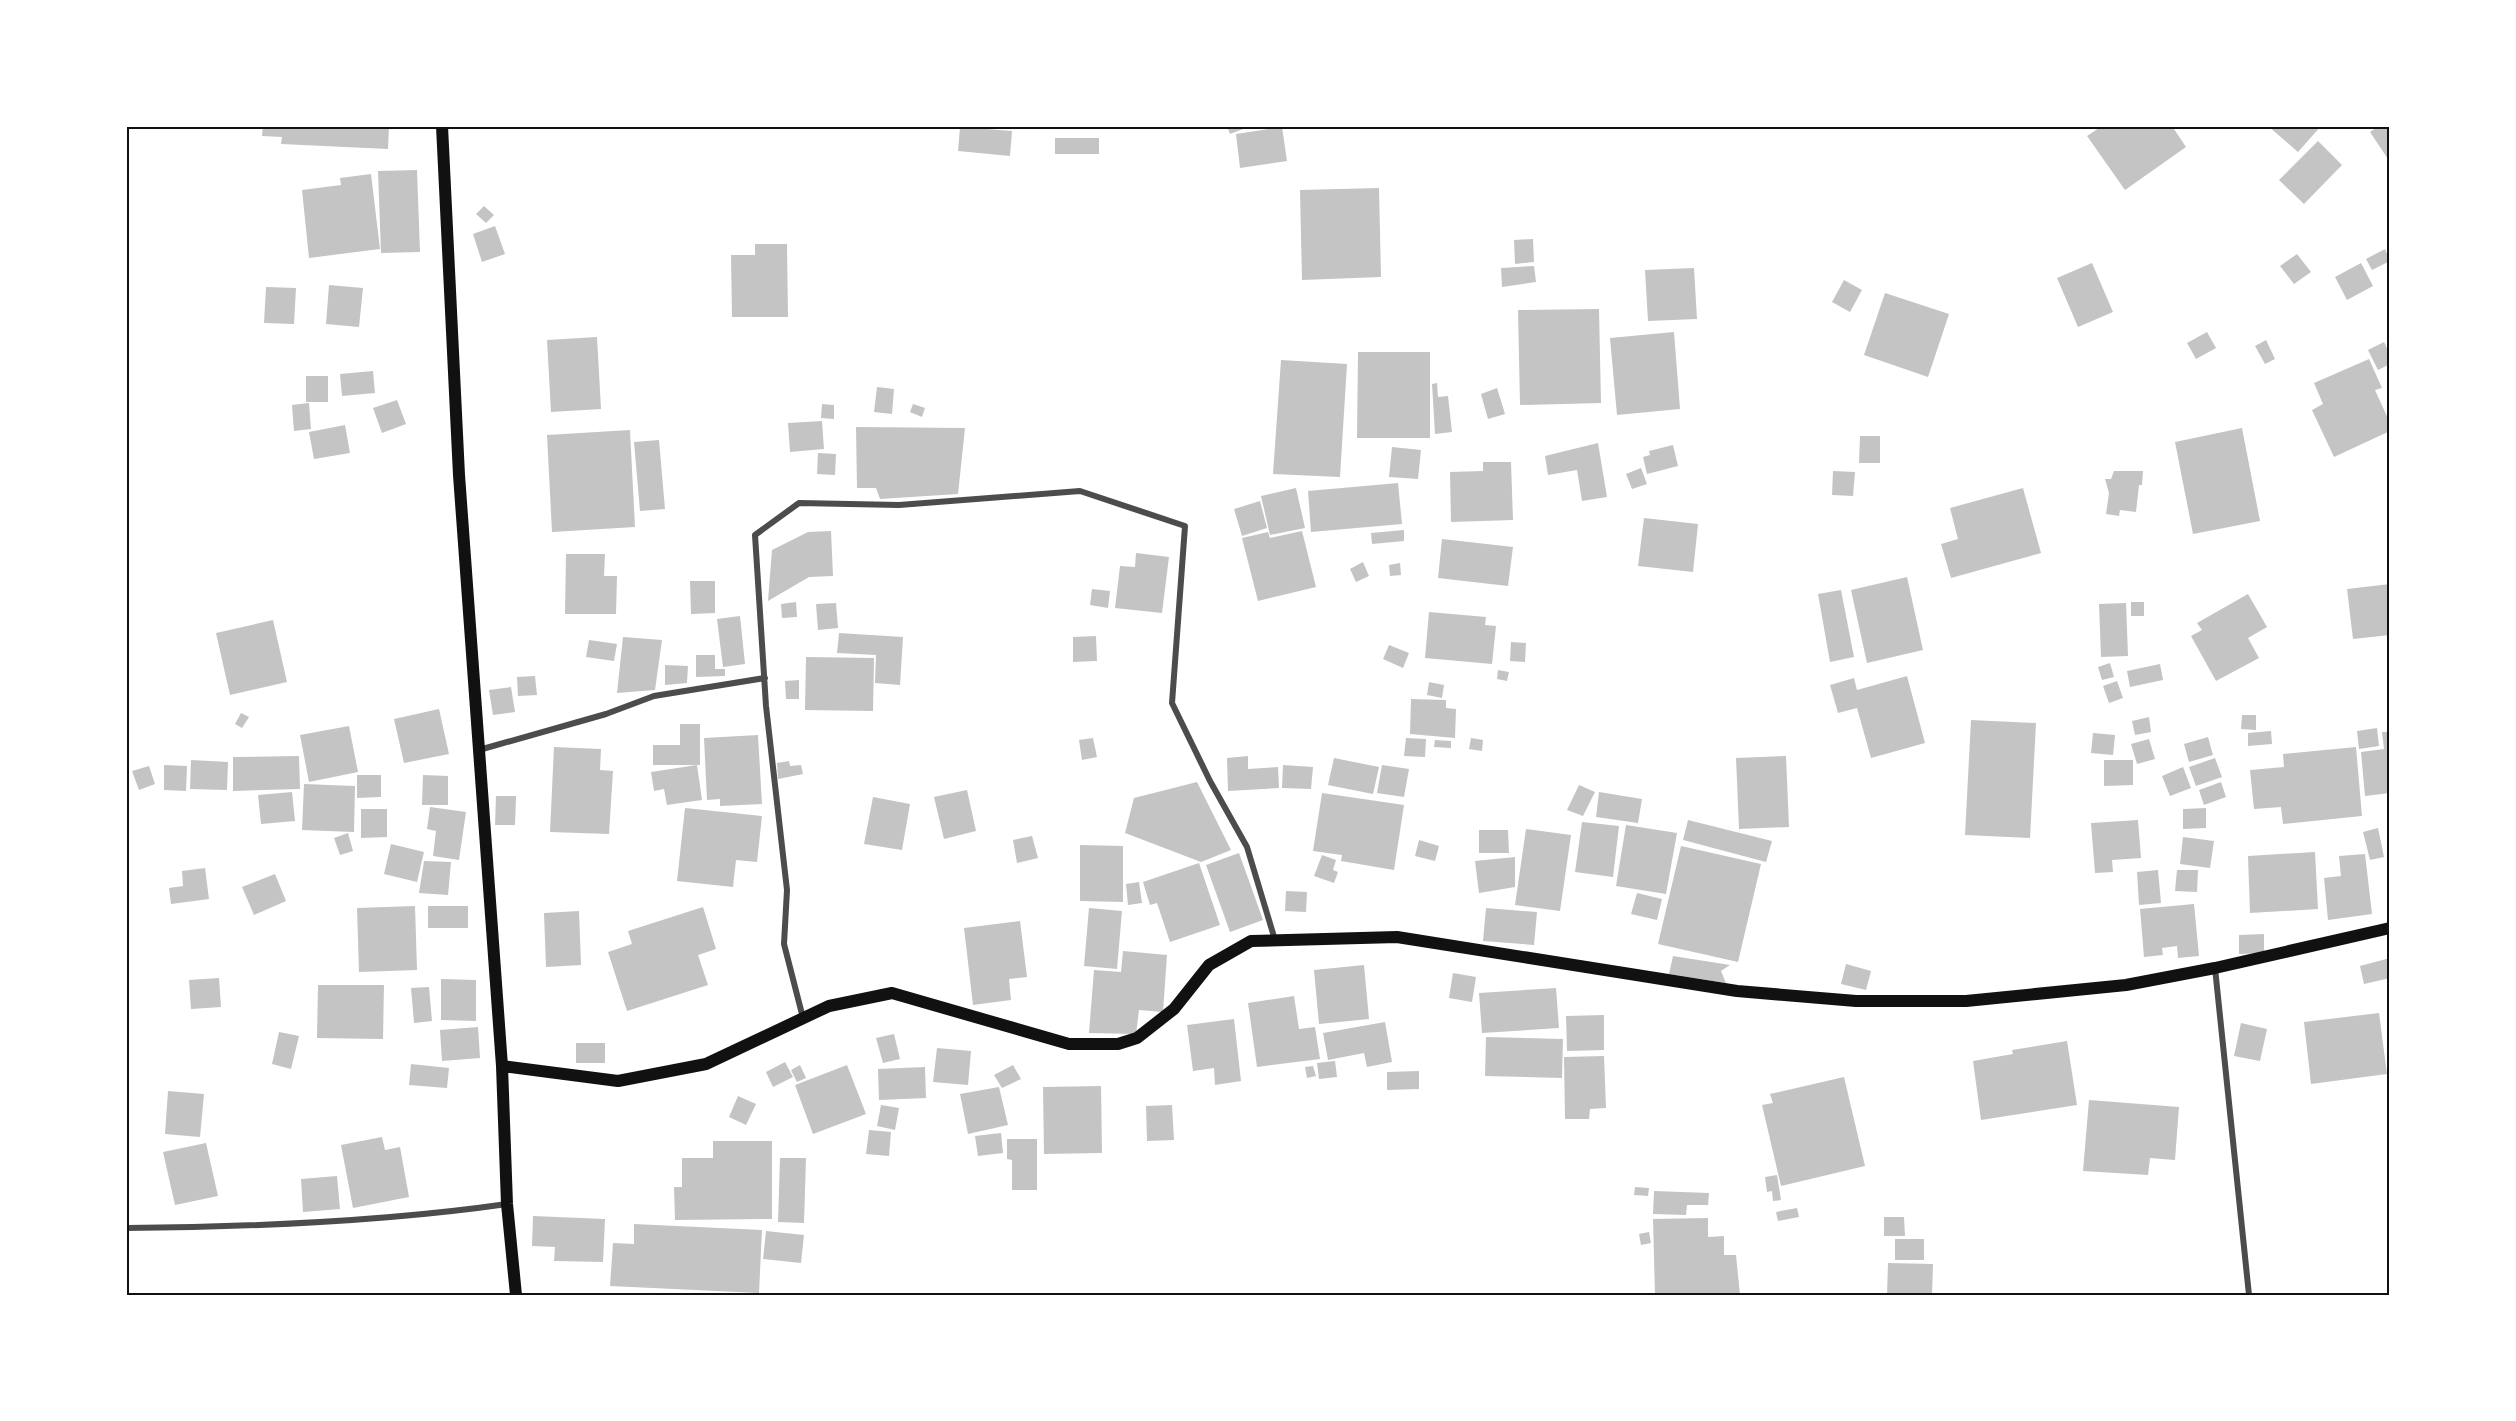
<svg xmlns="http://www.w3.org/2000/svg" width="2516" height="1421" font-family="Spectral,serif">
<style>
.building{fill:#c4c4c4}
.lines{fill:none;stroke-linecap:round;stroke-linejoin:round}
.minor{stroke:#4c4c4c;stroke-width:6}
.secondary{stroke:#111;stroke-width:12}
.neatline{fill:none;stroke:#111;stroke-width:2}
</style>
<rect width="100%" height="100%" fill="#fff"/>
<path class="building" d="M263,126H389L388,149L281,144L282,137L262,136Z
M1227,126H1251L1230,134Z
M2102,126H2172L2186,147L2125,190L2087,136Z
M2268,126H2321L2298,152Z
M2379,126H2390V162L2370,132Z
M960,127L1012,131L1010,156L958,151Z
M1282,127L1287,161L1240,168L1236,134Z
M1055,138H1099V154H1055Z
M2318,141L2342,165L2304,204L2279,180Z
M417,170L420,252L381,253L378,171Z
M371,174L380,249L309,258L302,190L341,185L340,178Z
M1379,188L1381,277L1302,280L1300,190Z
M484,206L494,215L486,223L476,214Z
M495,226L505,254L482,262L473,234Z
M1533,239L1534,262L1515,264L1514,240Z
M755,244H787L788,317H732L731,255H755Z
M2385,249L2390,261L2372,270L2366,259Z
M2297,254L2311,272L2294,284L2280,266Z
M2092,263L2113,312L2078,327L2057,278Z
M2361,263L2373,286L2347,300L2335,277Z
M1534,266L1536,282L1502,287L1501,268Z
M1694,268L1697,319L1648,321L1645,270Z
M1844,280L1862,290L1850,312L1832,302Z
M329,285L363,288L359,327L326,324Z
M266,287L296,288L294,324L264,323Z
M1885,293L1949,314L1928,377L1864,355Z
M1599,309L1601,403L1520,405L1518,310Z
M1674,332L1680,409L1617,415L1610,338Z
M2207,332L2216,348L2196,359L2187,343Z
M597,337L601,409L551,412L547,340Z
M2266,340L2275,359L2265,364L2255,346Z
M2384,342L2390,355V364L2378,370L2368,350Z
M1358,352H1430V438H1357Z
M2369,359L2382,388L2375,390L2390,423V431L2334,457L2312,410L2323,404L2314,383Z
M1281,360L1347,364L1340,477L1273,474Z
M373,371L375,393L342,396L340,374Z
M306,376H328V402H306Z
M1437,383L1438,397L1448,396L1452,432L1435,434L1432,384Z
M877,387L894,389L892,414L874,412Z
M1497,388L1505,414L1488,419L1481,394Z
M397,400L406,424L382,433L373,408Z
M309,403L311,429L294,431L292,405Z
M822,404L834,405V419L821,418Z
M913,404L925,408L922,417L910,412Z
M822,421L824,449L790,452L788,423Z
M345,425L350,453L314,459L309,432Z
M856,427L965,428L958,494L880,499L876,488H857Z
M2242,428L2260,521L2193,534L2175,442Z
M630,430L635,527L552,532L547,435Z
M1860,436H1880V463H1859Z
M659,440L665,509L640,511L634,442Z
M1598,443L1607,497L1582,501L1577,470L1548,475L1545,456Z
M1673,445L1678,466L1647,474L1643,457L1650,455L1649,451Z
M1392,447L1421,450L1418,479L1389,477Z
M818,453L836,454L835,475L817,474Z
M1483,462H1511L1513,520L1451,522L1450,472L1483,471Z
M1641,468L1647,484L1632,489L1626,474Z
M1833,471L1855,472L1853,496L1832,495Z
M2114,471H2143L2142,485H2139L2136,512L2120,510L2119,516L2106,514L2109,493L2105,479H2111Z
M1398,483L1402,524L1311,532L1308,491Z
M1296,488L1305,528L1270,535L1261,496Z
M2023,488L2041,553L1951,578L1941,544L1958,539L1950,508Z
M1260,501L1267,528L1242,536L1234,509Z
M1644,518L1698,524L1693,572L1638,566Z
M1404,530V541L1372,544L1371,533Z
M831,531L833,576L809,577L768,601L772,550L808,532Z
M1302,531L1316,587L1258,601L1242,538L1268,532L1270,538Z
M1442,539L1513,547L1508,586L1438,578Z
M1136,553L1169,557L1162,613L1115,608L1120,566L1135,567Z
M566,554H605L604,576H617L616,614H565Z
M1363,562L1369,576L1356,582L1350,569Z
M1400,563L1401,575L1390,576L1389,565Z
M1907,577L1923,650L1867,663L1851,590Z
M690,581H715V613L691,614Z
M2390,584V635L2353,639L2347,589Z
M1092,589L1110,591L1108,608L1090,605Z
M1841,590L1854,657L1830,662L1818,594Z
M2248,594L2267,627L2248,638L2259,658L2216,681L2191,636L2202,630L2197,623Z
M796,602L797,617L782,618L781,604Z
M2131,602H2144V616H2131Z
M836,603L838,628L818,630L816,604Z
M2126,603L2128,656L2101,657L2099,604Z
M1429,612L1486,617L1485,625L1496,626L1492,664L1425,658Z
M740,616L745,664L723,667L717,619Z
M273,620L287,682L230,695L216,633Z
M839,633L903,637L900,685L875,683L876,655L837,653Z
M1096,636L1097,661L1073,662V637Z
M623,637L662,640L655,690L617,693Z
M589,640L617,644L614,661L586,657Z
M1511,642L1526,643L1525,662L1510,661Z
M1389,645L1409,653L1403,668L1383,659Z
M696,655H715V669H725V676L696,677Z
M806,657L874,658L873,711L805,710Z
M2110,663L2114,677L2102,680L2098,667Z
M2160,664L2163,680L2130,687L2127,671Z
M665,665L688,666L687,683L665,685Z
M1498,670L1509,672L1507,681L1497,679Z
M535,676L537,695L518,696L517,677Z
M1907,676L1925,743L1871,758L1857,708L1838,713L1830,685L1854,678L1857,690Z
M799,680V699H786L785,681Z
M2117,681L2123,698L2109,703L2103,686Z
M1429,682L1444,685L1442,698L1427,695Z
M511,687L515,712L493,715L489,690Z
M1411,699L1446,700V708L1456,709L1455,738L1410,734Z
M439,709L449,754L404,763L394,719Z
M241,713L249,717L242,728L235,724Z
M2242,715H2256V730L2241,729Z
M2149,717L2151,732L2135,735L2132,721Z
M1971,720L2036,723L2030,838L1965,835Z
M680,724H700V765H653V745H680Z
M349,726L358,772L309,782L300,735Z
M2377,728L2379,746L2359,749L2357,731Z
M2271,731L2272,744L2248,746V733Z
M2382,732H2390V793L2365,796L2361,752L2384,749Z
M2093,733L2115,735L2113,755L2091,753Z
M758,735L762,804L720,806V799L707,800L704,738Z
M2208,737L2213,755L2189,762L2184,744Z
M1093,738L1097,757L1082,760L1079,740Z
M1406,738L1426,739L1425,757L1404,756Z
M1471,738L1483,740L1482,751L1469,749Z
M2149,739L2155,759L2137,764L2131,744Z
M1435,740L1451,741V748L1434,747Z
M554,747L601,749L600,770L613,771L609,834L550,832Z
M2356,747L2362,816L2283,824L2281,807L2254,809L2250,770L2284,767L2283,754Z
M299,756L300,789L233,791V757Z
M1248,756V769L1278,767L1279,788L1228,791L1227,758Z
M1786,756L1789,827L1739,829L1736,758Z
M1334,758L1379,767L1373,794L1328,785Z
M2215,758L2222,777L2196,786L2189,767Z
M191,760L228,762L227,790L190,789Z
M2104,760H2133V785L2104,786Z
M789,761L790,766L801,765L803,774L778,779L777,763Z
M164,765L187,766L186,791L164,790Z
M697,765L702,800L667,805L664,789L654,791L651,772Z
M1283,765L1313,767L1311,789L1282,788Z
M1382,765L1409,769L1404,797L1377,793Z
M149,766L155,784L139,790L132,771Z
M2183,767L2191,788L2170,796L2162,776Z
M357,775H381V797L357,798Z
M423,775L448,776V805H422Z
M1197,782L1231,850L1201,862L1125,833L1134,798Z
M2221,782L2226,797L2204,805L2199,790Z
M304,784L355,786L354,832L302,830Z
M1579,785L1595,792L1583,816L1567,810Z
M967,790L976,831L944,839L934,797Z
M292,792L295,821L261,824L258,795Z
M1599,792L1642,799L1638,823L1596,817Z
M1322,793L1404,805L1394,870L1341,861L1342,855L1313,851Z
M496,796H516L515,825H495Z
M873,797L910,804L902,850L864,844Z
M430,807L466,812L459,860L433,856L436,831L427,829Z
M685,808L762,816L757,862L736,860L733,887L677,881Z
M2206,808V828L2183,829V809Z
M361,809H387V837L361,838Z
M1688,820L1772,841L1766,862L1683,840Z
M2138,820L2141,858L2112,860L2113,872L2095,873L2091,823Z
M1582,822L1619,826L1613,877L1575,872Z
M1626,825L1677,833L1666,894L1616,886Z
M2378,828L2384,857L2370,860L2363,832Z
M1526,829L1571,835L1560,911L1515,905Z
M1479,830H1508L1509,853H1479Z
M348,833L353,851L340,855L334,838Z
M1032,836L1038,858L1017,863L1013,840Z
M2183,837L2214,841L2210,868L2180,864Z
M1419,840L1439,846L1435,861L1415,856Z
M391,844L424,852L417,882L384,874Z
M1080,845L1123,846V902L1080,901Z
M1681,846L1761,864L1738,962L1658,944Z
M2315,852L2318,909L2250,913L2248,856Z
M1239,853L1263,920L1230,932L1206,865Z
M2365,854L2372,914L2328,920L2324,878L2341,876L2339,856Z
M1322,855L1336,860L1333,870L1338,872L1334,883L1314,876Z
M1515,857V887L1479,893L1475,861Z
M424,861L451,862L448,895L419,893Z
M1199,863L1220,925L1170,942L1157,903L1150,905L1143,882Z
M205,868L209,899L171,904L169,888L183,886L182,871Z
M2158,870L2161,903L2139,905L2137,872Z
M2177,870H2198L2197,892L2175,891Z
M275,874L286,901L254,915L242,887Z
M1139,882L1142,903L1128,905L1126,884Z
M1286,891L1307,892L1306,912L1285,911Z
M1637,893L1662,899L1657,920L1631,914Z
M2194,904L2199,956L2178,958L2177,946L2162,948L2163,955L2144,957L2140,909Z
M415,906L417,970L359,972L357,908Z
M428,906H468V928H428Z
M703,907L716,949L698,955L708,985L627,1011L608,952L632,944L628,931Z
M1089,908L1122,911L1117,969L1084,966Z
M1486,908L1537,912L1534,945L1483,941Z
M579,911L581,965L546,967L544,913Z
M1020,921L1027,977L1009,979L1011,1000L973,1005L964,928Z
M2264,934V953L2239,954V935Z
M1123,951L1167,955L1163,1012L1139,1010L1136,1034L1089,1033L1094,970L1121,972Z
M1673,956L1730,965L1721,971L1726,983L1669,974Z
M2390,958V978L2364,984L2360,966Z
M1846,964L1871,971L1866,990L1841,984Z
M1364,965L1369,1019L1319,1024L1314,970Z
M1453,973L1476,977L1472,1002L1449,998Z
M219,978L221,1007L191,1009L189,980Z
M441,979L476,980V1021L441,1020Z
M318,985H384L383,1039L317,1038Z
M429,987L432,1021L414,1023L411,988Z
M1556,988L1559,1028L1482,1033L1479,993Z
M1294,996L1299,1029L1315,1027L1320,1059L1257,1067L1248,1003Z
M2379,1013L2387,1074L2311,1084L2304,1022Z
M1604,1015V1050L1567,1051L1566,1016Z
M1234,1019L1241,1081L1215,1085L1214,1068L1193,1071L1187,1025Z
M1385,1022L1392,1062L1367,1067L1364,1053L1328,1060L1323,1033Z
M2241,1023L2267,1029L2260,1061L2234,1056Z
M478,1027L480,1058L442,1061L440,1030Z
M279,1032L299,1036L291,1069L272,1064Z
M894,1034L900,1059L883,1063L876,1038Z
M1486,1037L1563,1039L1562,1078L1485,1076Z
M2067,1041L2077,1105L1981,1120L1973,1061L2013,1054L2012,1050Z
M576,1043H605V1063H576Z
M937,1048L971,1051L968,1085L933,1082Z
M1604,1056L1606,1108L1590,1109L1589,1119H1565L1564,1057Z
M1335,1061L1337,1077L1319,1079L1317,1063Z
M785,1062L793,1077L773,1087L766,1072Z
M411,1064L449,1068L447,1088L409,1085Z
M800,1065L806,1078L797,1082L791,1070Z
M847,1065L866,1114L813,1134L795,1085Z
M1013,1065L1021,1079L1002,1088L994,1075Z
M1313,1066L1316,1076L1307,1078L1305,1067Z
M925,1067L926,1098L879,1100L878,1069Z
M1419,1071V1089L1387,1090V1072Z
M1844,1077L1865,1166L1781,1186L1762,1105L1773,1103L1770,1094Z
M1101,1086L1102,1153L1044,1154L1043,1087Z
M999,1087L1008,1125L968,1134L960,1094Z
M168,1091L204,1094L200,1137L165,1134Z
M738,1096L756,1104L746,1125L729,1117Z
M2089,1100L2179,1107L2175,1160L2150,1158L2148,1175L2083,1171Z
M881,1105L899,1108L895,1130L877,1126Z
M1172,1105L1174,1140L1147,1141L1146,1106Z
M869,1130L891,1132L889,1156L866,1154Z
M1001,1133L1003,1153L978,1156L975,1136Z
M382,1137L385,1150L400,1147L409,1197L353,1208L341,1145Z
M1007,1139H1037V1190H1012V1160L1007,1159Z
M713,1141H772V1219L675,1220L674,1187H682V1158H713Z
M206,1143L218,1196L175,1205L163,1152Z
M780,1158H806L804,1223L778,1222Z
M1777,1175L1781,1200L1773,1201L1772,1191L1767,1192L1765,1177Z
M337,1176L340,1209L303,1212L301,1179Z
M1635,1187L1649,1188L1648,1196L1634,1195Z
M1654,1191L1709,1193L1708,1205H1687L1686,1215L1653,1214Z
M1797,1208L1799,1217L1778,1221L1776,1212Z
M533,1216L605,1219L603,1262L554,1261L555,1247L532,1246Z
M1884,1217H1904L1905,1236H1884Z
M1708,1218V1237L1724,1236V1255H1736L1740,1295H1655L1653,1219Z
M634,1224L762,1230L759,1293L610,1286L613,1243L634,1244Z
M766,1231L804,1235L801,1263L763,1259Z
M1649,1232L1651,1243L1641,1245L1639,1234Z
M1895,1239H1924V1260H1895Z
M1888,1263L1933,1264L1932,1295H1887Z"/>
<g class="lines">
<path class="minor" d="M479,750L606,714L654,696L765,678
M2215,968L2249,1295
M803,1018L784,944L787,890L766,706L755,535L799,503L899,505L1080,491L1185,526L1172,703L1210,781L1247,847L1275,940
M126,1228C252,1227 382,1222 507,1204"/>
<path class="secondary" d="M442,126L459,475L502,1066L507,1204L516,1295
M502,1066L618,1081L706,1064L829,1006L892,993L1069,1044H1118L1137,1038L1174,1009L1209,965L1251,941L1397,937L1737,991L1856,1001H1966L2126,985L2215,968L2390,928"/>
</g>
<rect width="2516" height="1421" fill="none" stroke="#ffffff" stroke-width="255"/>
<rect x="128" y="128" width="2260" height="1166" class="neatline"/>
</svg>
